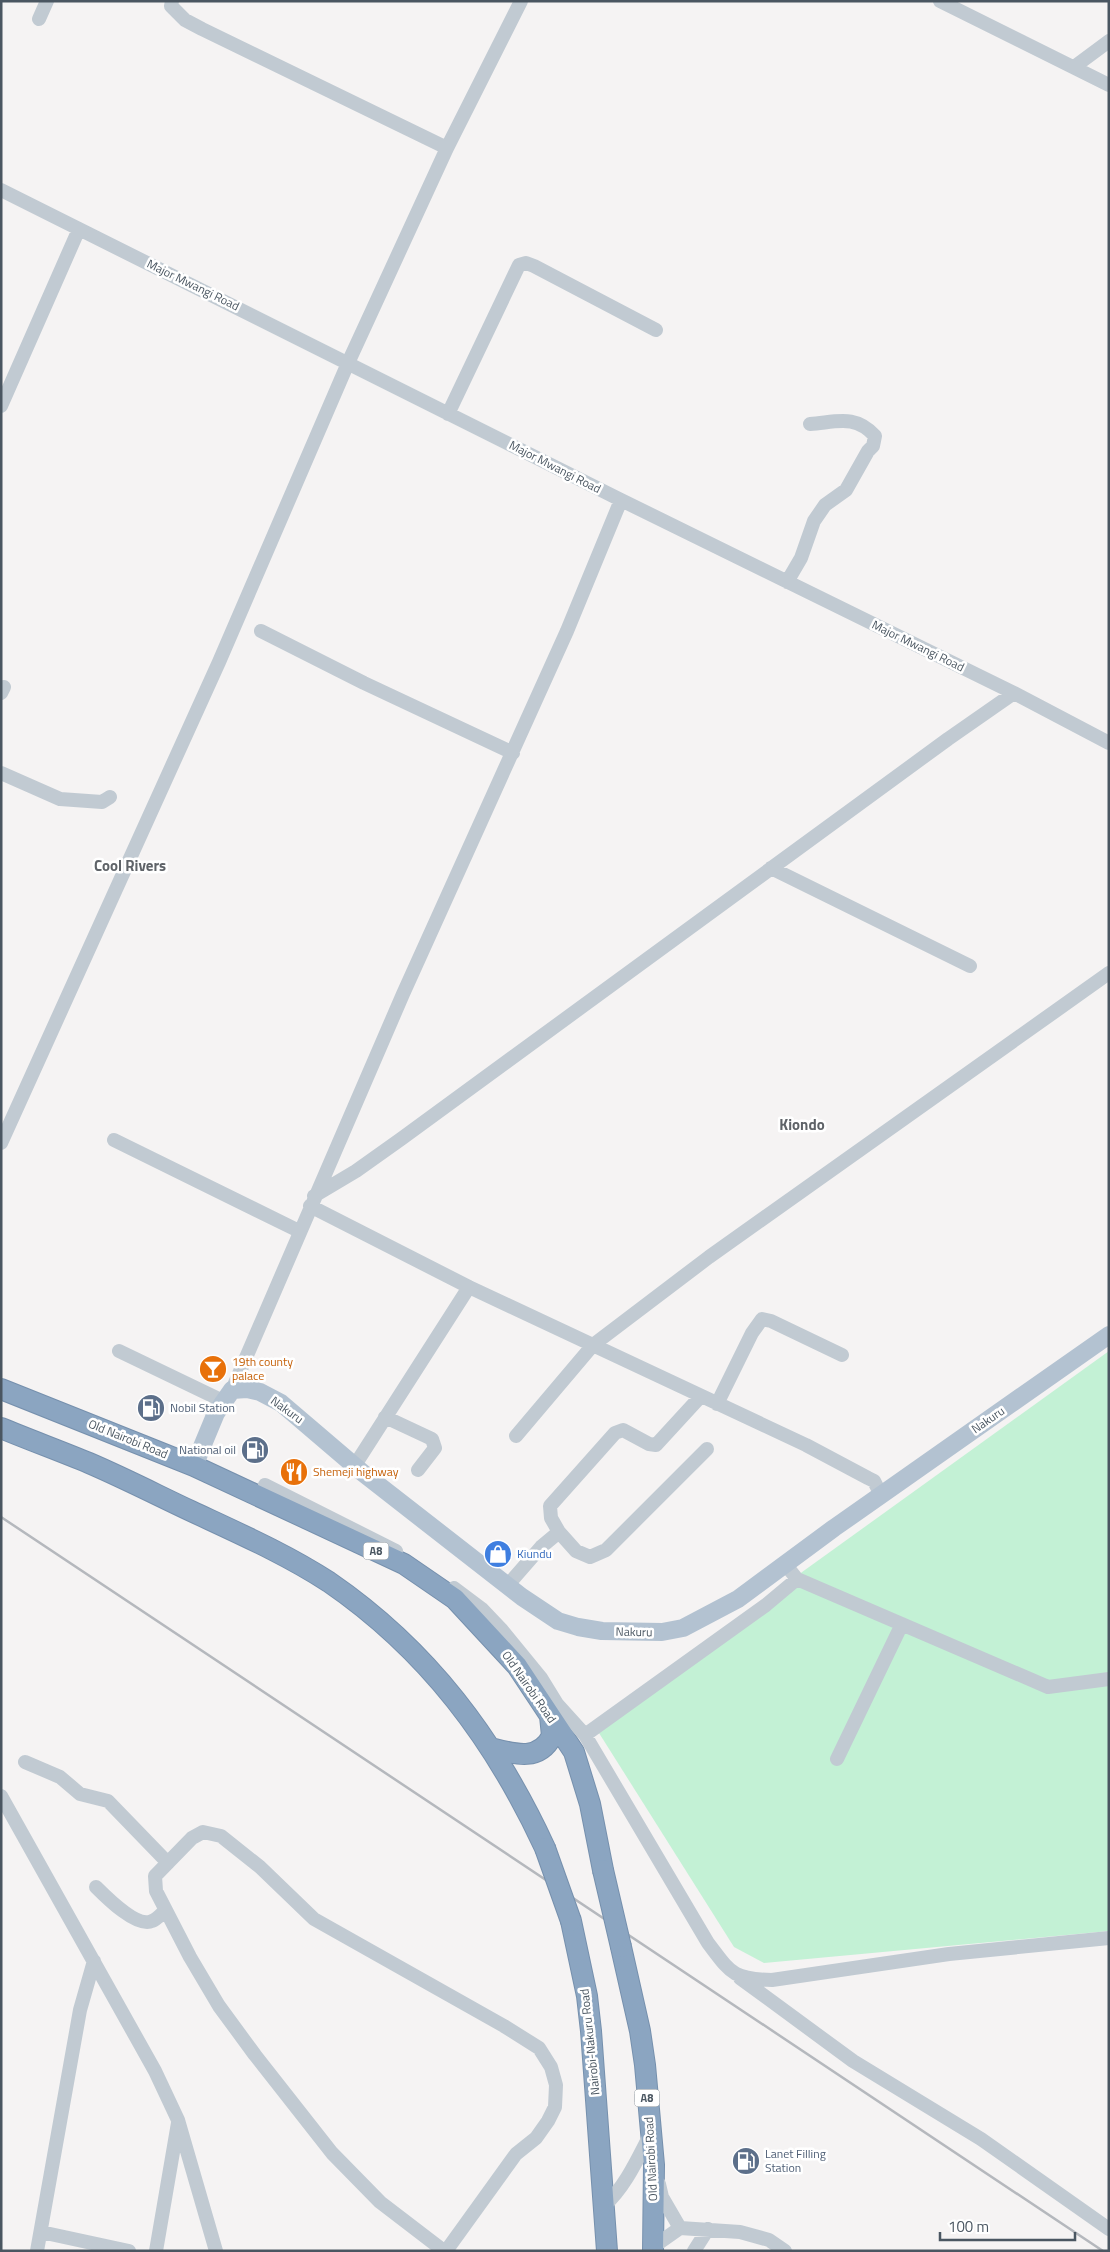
<svg xmlns="http://www.w3.org/2000/svg" width="1110" height="2252" font-family="'Titillium Web',sans-serif">
<style>
.green{fill:#c3f1d5}
.lines{fill:none;stroke-linecap:round;stroke-linejoin:round}
.highway-casing{stroke:#7690ad;stroke-width:22}
.minor{stroke:#c1cad2;stroke-width:14}
.major{stroke:#b3c2d1;stroke-width:18}
.highway{stroke:#8ba5c1;stroke-width:20}
.rail{stroke:#b5b8bd;stroke-width:2.5}
.highway-bridge-casing{stroke:#7690ad;stroke-width:22;stroke-linecap:butt}
.highway-bridge{stroke:#8ba5c1;stroke-width:20}
.labels{text-anchor:middle;stroke-width:5;stroke-linejoin:round;paint-order:stroke}
.shield{fill:#fff;stroke:#808990;stroke-width:1}
.shield-label{font-size:11px;font-weight:bold;fill:#4a5661}
.street-label{font-size:12px;fill:#4a5661;stroke:#fff}
.food-label{font-size:12px;fill:#c56008;stroke:#fff;text-anchor:start}
.service-label{font-size:12px;fill:#4e5e75;stroke:#fff;text-anchor:start}
.shop-label{font-size:12px;fill:#366cbe;stroke:#fff;text-anchor:start}
.quarter-label{font-size:15px;font-weight:bold;fill:#5f6368;stroke:#fff}
</style>
<rect width="100%" height="100%" fill="#f5f3f3"/>
<path class="green" d="M1109,1351V1931L764,1963L734,1947L599,1733L791,1580Z"/>
<g class="lines">
<defs>
<path id="highway" d="M1,1389L194,1466L404,1564L455,1599L517,1666L574,1752L590,1804L603,1870
M1,1428C30,1440 60,1451 89,1463C124,1478 157,1495 191,1511C238,1533 286,1554 329,1582C428,1650 495,1740 545,1848
M491,1748C514,1754 539,1762 552,1736L550,1716
M571,1921L587,1996L591,2031L607,2251
M621,1947L640,2031L645,2065L654,2165L653,2251"/>
</defs>
<use href="#highway" class="highway-casing"/>
<path class="minor" d="M172,1L171,6L185,20L202,29L447,148
M940,1L1109,85
M39,19L47,1
M1074,67L1109,41
M1,190L621,500L1014,693L1109,743
M1,406L79,229
M448,414L519,265L526,263L534,266L656,330
M787,582L801,558L814,521L825,505L846,490L868,451L873,446L875,436C855,414 837,422 810,424
M261,631L364,683L513,753
M1,693L4,687
M1,773L60,799L102,802L110,797
M771,868L970,966
M114,1140L299,1231
M1,1143L219,662L348,363L447,148L521,1
M314,1196L356,1171L401,1139L948,739L1014,693
M310,1206L469,1287L806,1445L868,1478L874,1481L881,1495
M119,1351L223,1401
M232,1390L403,994L567,631L621,500
M717,1404L752,1333L762,1319L771,1321L842,1355
M385,1417L432,1439L435,1448L418,1470
M516,1436L593,1345L709,1257L1109,973
M355,1465L469,1287
M265,1485L396,1551
M559,1532L576,1551L590,1557L606,1550L707,1449
M785,1564L797,1579L766,1605L585,1735L708,1943C731,1973 732,1979 772,1980L949,1954L1109,1938
M797,1579L1048,1687L1109,1679
M507,1586L541,1547L559,1532L551,1518L550,1506L615,1433L623,1430L649,1444L656,1445L701,1396
M454,1588L482,1609L501,1629L541,1678L557,1704L585,1735
M837,1759L902,1624
M25,1762L60,1777L80,1794L108,1801L168,1863
M1,1796L155,2071L178,2120L216,2251
M96,1887C107,1898 137,1928 152,1921C157,1919 161,1914 165,1911
M740,1978L853,2061L981,2139L1109,2229
M659,2184L662,2197L680,2228
M604,2206C625,2187 637,2160 650,2135
M41,2232L129,2251
M653,2247L680,2228L740,2232L769,2240L785,2251
M37,2251L80,2010L94,1961
M156,2251L178,2123
M444,2251L380,2202L332,2153L255,2055L219,2006L190,1957L156,1891L155,1876L192,1838L203,1832L221,1836L260,1867L314,1919L504,2026L539,2048L551,2067L556,2085L555,2107L548,2121L536,2138L516,2154L446,2251
M694,2251L708,2229"/>
<path class="major" d="M194,1466L216,1413L232,1390L247,1389L260,1392L281,1403L363,1473L522,1597L558,1621L578,1627L602,1631L662,1632L683,1628L738,1599L834,1528L1109,1335"/>
<use href="#highway" class="highway"/>
<path class="rail" d="M1,1517L1103,2251"/>
<defs>
<path id="highway-bridge" d="M545,1848L571,1921
M603,1870L621,1947"/>
</defs>
<use href="#highway-bridge" class="highway-bridge-casing"/>
<use href="#highway-bridge" class="highway-bridge"/>
</g>
<defs>
<symbol id="bar-disc" viewBox="-11 -11 22 22"><circle r="9.5" fill="#e8710a" stroke="#fff"/><path d="M-6-5H6L.8 .8V4.5H3.5V6h-7V4.5H-.8V.8Z" fill="#fff"/></symbol>
<symbol id="fuel-disc" viewBox="-11 -11 22 22"><circle r="9.5" fill="#5c6f8a" stroke="#fff"/><path d="M-5.5-6h7V0h2V4h1.3V-2.5L3-4.5l.8-.8L6-3V5H2.5V1h-1V6h-7ZM-4.2-4.7v3.2H.2V-4.7Z" fill="#fff"/></symbol>
<symbol id="restaurant-disc" viewBox="-11 -11 22 22"><circle r="9.5" fill="#e8710a" stroke="#fff"/><path d="M-5-6h1v4h1v-4h1v4h1v-4h1v5L-1.5 .5V6h-2V.5L-5-1ZM5-6V6H3V1.5H1.5Q1.5-4 5-6Z" fill="#fff"/></symbol>
<symbol id="shop-disc" viewBox="-11 -11 22 22"><circle r="9.5" fill="#3f7fe0" stroke="#fff"/><path d="M-5-2.5h2.3a2.7 3.5 0 0 1 5.4 0H5L5.5 6h-11ZM-1.5-2.5h3a1.5 2.3 0 0 0-3 0Z" fill="#fff"/></symbol>
</defs>
<g fill-rule="evenodd">
<use href="#bar-disc" x="197" y="1353" width="32" height="32"/>
<use href="#fuel-disc" x="135" y="1392" width="32" height="32"/>
<use href="#fuel-disc" x="239" y="1434" width="32" height="32"/>
<use href="#restaurant-disc" x="278" y="1456" width="32" height="32"/>
<use href="#shop-disc" x="482" y="1538" width="32" height="32"/>
<use href="#fuel-disc" x="730" y="2145" width="32" height="32"/>
</g>
<g class="labels">
<g class="shield">
<rect x="363.5" y="1542.5" width="25" height="17" rx="4"/>
<rect x="634.5" y="2089.5" width="25" height="17" rx="4"/>
</g>
<g class="shield-label">
<text x="376" y="1555">A8</text>
<text x="647" y="2102">A8</text>
</g>
<g class="street-label">
<text transform="translate(193 285) rotate(26)" y="4">Major Mwangi Road</text>
<text transform="translate(555 467) rotate(27)" y="4">Major Mwangi Road</text>
<text transform="translate(918 646) rotate(26)" y="4">Major Mwangi Road</text>
<text transform="translate(287 1410) rotate(36)" y="4">Nakuru</text>
<text transform="translate(988 1420) rotate(-35)" y="4">Nakuru</text>
<text transform="translate(128 1439) rotate(22)" y="4">Old Nairobi Road</text>
<text transform="translate(634 1632) rotate(1)" y="4">Nakuru</text>
<text transform="translate(529 1687) rotate(55)" y="4">Old Nairobi Road</text>
<text transform="translate(590 2042) rotate(-96)" y="4">Nairobi-Nakuru Road</text>
<text transform="translate(651 2159) rotate(-93)" y="4">Old Nairobi Road</text>
</g>
<g class="food-label">
<text x="232" y="1366">19th county<tspan x="232" dy="14">palace</tspan></text>
<text x="313" y="1476">Shemeji highway</text>
</g>
<g class="service-label">
<text x="170" y="1412">Nobil Station</text>
<text x="236" y="1454" text-anchor="end">National oil</text>
<text x="765" y="2158">Lanet Filling<tspan x="765" dy="14">Station</tspan></text>
</g>
<g class="shop-label">
<text x="517" y="1558">Kiundu</text>
</g>
<g class="quarter-label">
<text x="130" y="871">Cool Rivers</text>
<text x="802" y="1130">Kiondo</text>
</g>
</g>
<rect width="1110" height="2252" fill="none" stroke="#4a5661" stroke-width="5"/>
<path d="M940 2232v8h135v-8" fill="none" stroke="#4a5661" stroke-width="2.5"/>
<text x="948" y="2232" font-size="15" fill="#4a5661" stroke="#ffffff" stroke-width="4" paint-order="stroke">100 m</text>
</svg>
